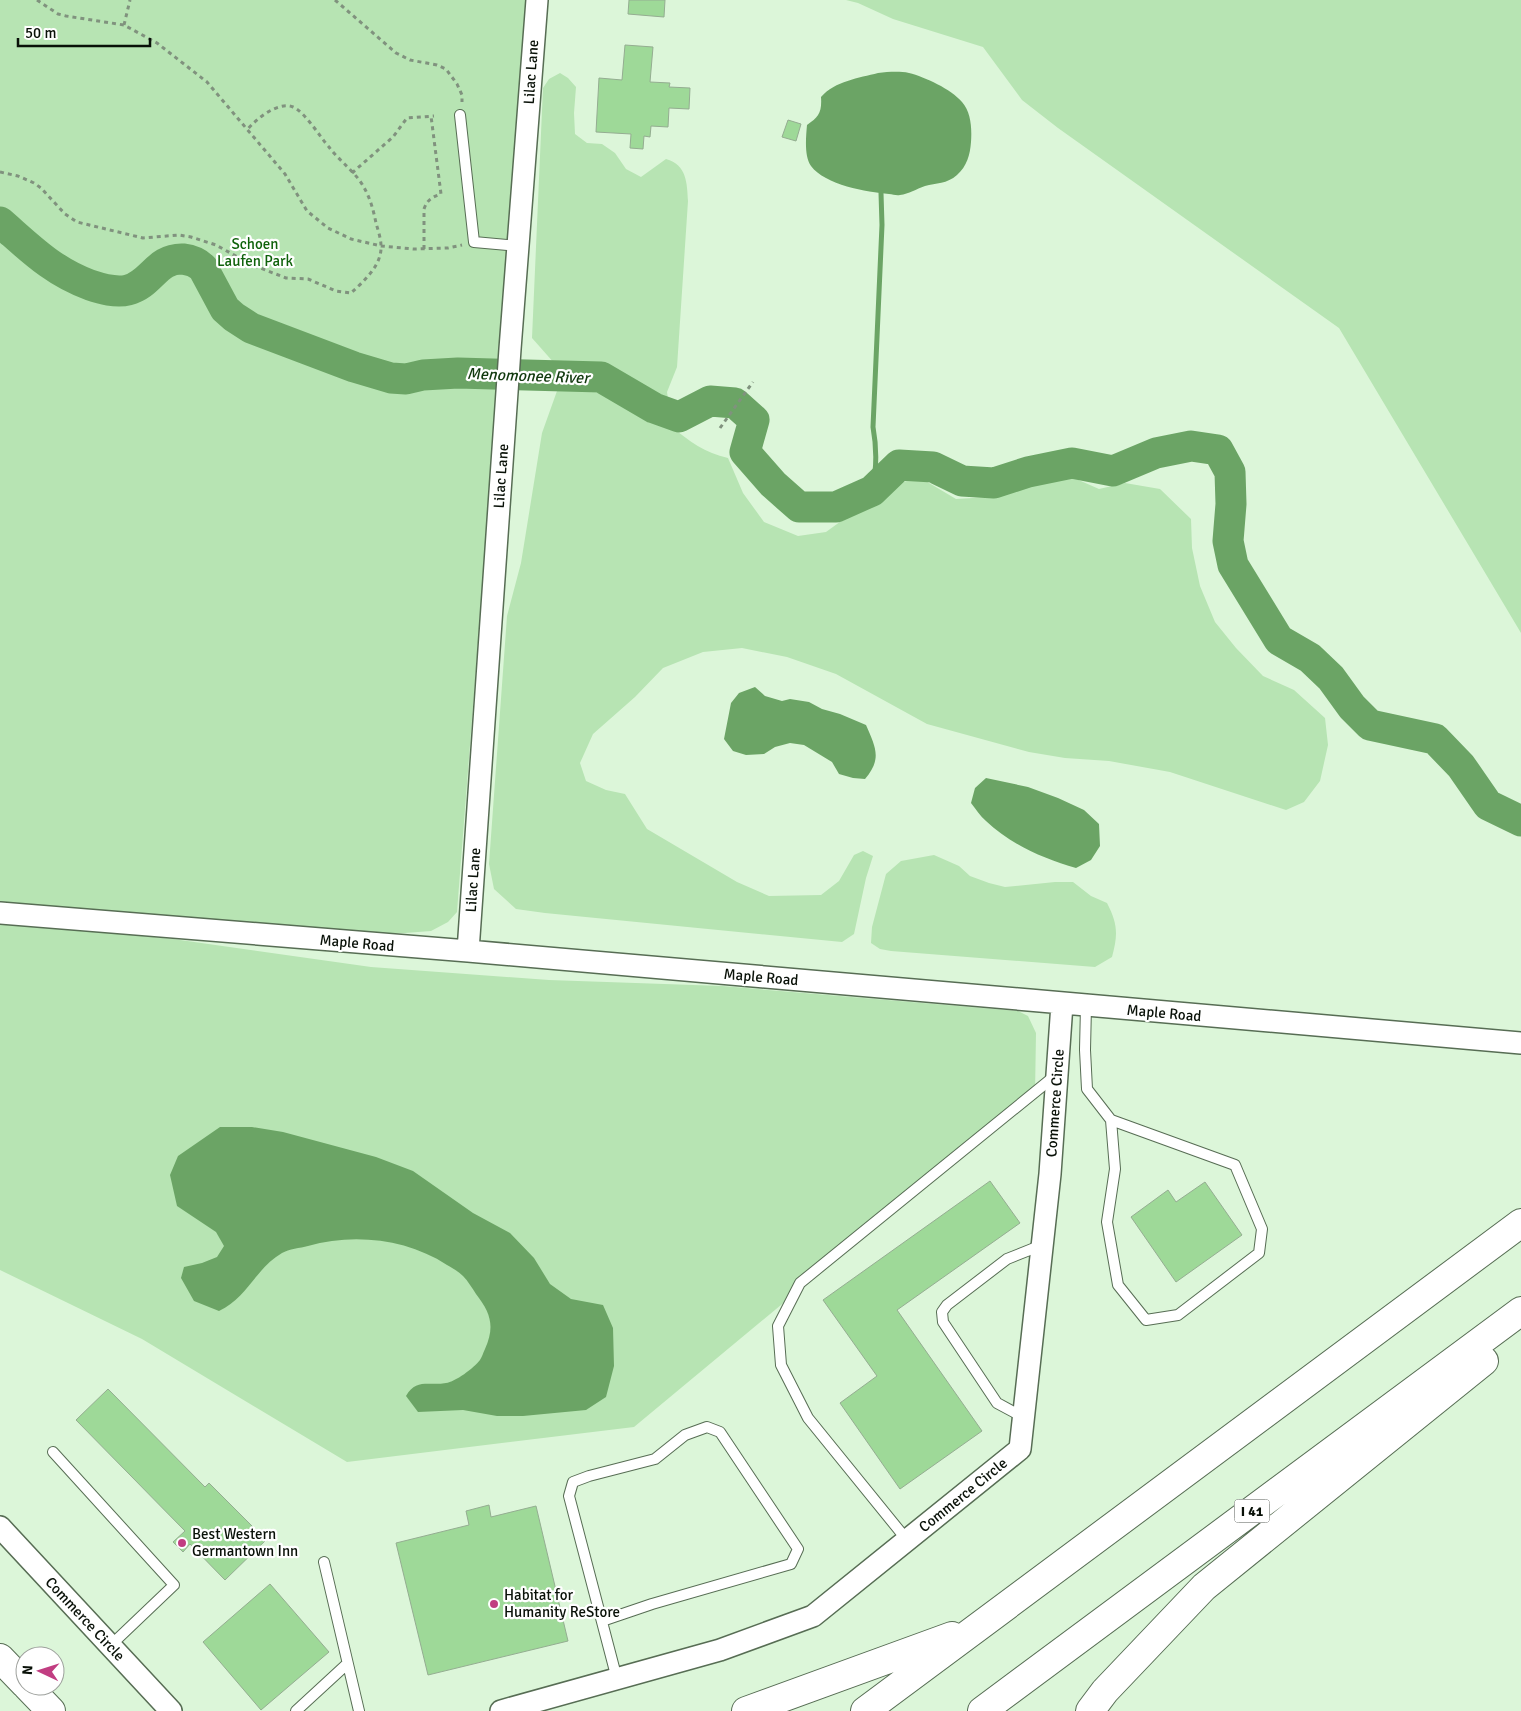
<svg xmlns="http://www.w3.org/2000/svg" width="1521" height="1711" font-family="Signika,sans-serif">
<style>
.green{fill:#b7e4b3}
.water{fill:#6ba465}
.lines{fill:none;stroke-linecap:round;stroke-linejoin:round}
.stream{stroke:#6ba465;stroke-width:5}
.river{stroke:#6ba465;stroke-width:31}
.building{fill:#9ed998;stroke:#94ad91}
.service-casing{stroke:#576d54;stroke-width:12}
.minor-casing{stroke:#576d54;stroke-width:24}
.primary-casing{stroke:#576d54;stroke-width:30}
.motorway-casing{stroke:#576d54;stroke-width:30}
.path{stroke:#80927e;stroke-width:3;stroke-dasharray:4 4;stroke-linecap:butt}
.service{stroke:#fff;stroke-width:10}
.minor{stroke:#fff;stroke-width:21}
.primary{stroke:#fff;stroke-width:28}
.motorway{stroke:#fff;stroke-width:28}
.poi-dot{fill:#c13d81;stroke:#fff;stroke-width:2}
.labels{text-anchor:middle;stroke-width:4.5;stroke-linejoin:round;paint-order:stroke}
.shield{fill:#fff;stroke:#535852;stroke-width:1}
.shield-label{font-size:14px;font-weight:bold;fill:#091108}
.street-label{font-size:15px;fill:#091108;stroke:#fff}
.park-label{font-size:15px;fill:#0f620b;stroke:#fff}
.poi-label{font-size:15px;fill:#091108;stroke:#fff;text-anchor:start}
.water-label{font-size:16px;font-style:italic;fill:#11390e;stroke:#fff}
</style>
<rect width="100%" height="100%" fill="#dcf6d9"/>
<path class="green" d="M0,0H528L458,899L457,912L448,922L431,931L405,933L333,934L0,904Z
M846,0H1521V633L1339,328L1058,128L1022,100L983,47L893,19L858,3Z
M560,73L568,78L576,87L574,113L575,134L587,143L602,144L615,153L626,169L641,177L666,159C687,165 687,183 688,201L677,367L667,392L672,427C689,441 705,453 728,458L743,493L764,522L798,536L826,532L888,487L919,477L956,499L989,497L1009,487L1065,474L1099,489L1125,483L1160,489L1191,519L1192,548L1200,586L1215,622L1236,648L1263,676L1294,690L1325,718L1328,745L1320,781L1304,802L1286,810L1170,772L1109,761L1065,758L1029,752L927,724L836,674L787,657L742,648L703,652L663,668L635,697L593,734L580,763L586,781L606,790L625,794L647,829L737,882L769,896L821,895L839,881L854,855L863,851L873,856L866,878L854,934L842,942L545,913L516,909L494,889L489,864L507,616L521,563L542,433L557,391L555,364L532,338L543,88L549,79Z
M934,855L959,866L970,876L989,883L1005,887L1055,882H1073L1091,896L1107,903C1118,924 1118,935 1112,957L1095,967L891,951L880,949L871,943L872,927L886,874L901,861Z
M0,922L173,939L371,967L549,980L722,986L1018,1011L1028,1016L1036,1033L1035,1094L634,1427L347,1462L142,1339L0,1270Z"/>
<path class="water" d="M878,73C888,72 899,71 909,73C925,77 951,89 962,102C971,112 972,128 971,142C970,155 967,166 957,175C947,184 936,183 925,186C916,189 909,194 900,195C896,196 893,194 889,194C867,192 825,185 811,166C804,156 806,137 807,125C819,117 822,112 821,97C835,81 859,78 878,73Z
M755,687L765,696L782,701L790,699L809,702L822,709L840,714L866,725C876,748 882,759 865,779L853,778L839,774L832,762L804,745L790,743L775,747L764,754L746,755L733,751L724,739L731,703L739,693Z
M986,778L1028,787L1058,798L1084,810L1099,824L1100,846L1091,860L1076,868C1044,859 1010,844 986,821C980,816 976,809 971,803L975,788Z
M220,1127H252L283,1132L376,1157L413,1171L473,1213L510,1233L534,1258L550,1284L571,1299L603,1305L613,1328L614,1366L606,1397L586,1410L523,1416H497L463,1410L418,1412L406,1396C416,1378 429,1386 446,1383C455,1382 474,1368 480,1360C482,1357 483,1353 485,1349C495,1327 491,1313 476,1294C472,1288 468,1281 463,1276C458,1271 452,1268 447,1265C407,1239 354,1233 308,1246C300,1248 289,1249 282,1253C255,1269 248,1297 219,1311L194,1301L181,1278L184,1267L202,1263L217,1257L224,1246L216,1232L177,1206L170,1175L178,1156Z"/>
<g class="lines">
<path class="stream" d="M872,491C877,469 877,449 873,427L882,225L881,193"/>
<path class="river" d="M0,222C30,248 52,271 90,285C102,289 116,293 128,290C152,284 156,258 183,259C191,260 197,262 203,268L225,309L234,317L251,328L354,367L391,378L406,379L423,375L458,373L601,377L654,408L679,417L710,401L735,403L754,420L745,452L773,484L799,507H836L872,491L899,465L933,467L962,481L994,483L1028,472L1072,463L1113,471L1156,453L1191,446L1218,450L1230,472L1231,504L1228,541L1233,565L1279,640L1310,658L1331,678L1352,707L1370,725L1435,739L1461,766L1488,805L1521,821"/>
</g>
<path class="building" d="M629,0H665L664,17L628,14Z
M625,45L653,47L650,82L670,83L669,87L690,88L689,109L669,108L668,127L651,126L650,137L644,136L643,149L630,148L631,134L596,132L599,78L622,80Z
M788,120L801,124L796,141L782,137Z
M990,1181L1020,1223L897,1310L982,1431L900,1489L840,1403L877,1376L823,1300Z
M1205,1182L1242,1235L1176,1282L1131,1217L1168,1190L1176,1202Z
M108,1389L205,1487L209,1483L266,1540L225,1580L190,1544L183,1552L173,1542L185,1531L76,1420Z
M489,1505L491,1517L536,1506L568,1641L428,1675L396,1543L469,1525L466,1511Z
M270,1584L329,1652L261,1710L203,1642Z"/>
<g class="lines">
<defs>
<path id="service" d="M460,115L474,242L518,246
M1086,1006L1085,1050L1087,1089L1111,1120L1235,1165L1262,1229L1259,1253L1178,1315L1146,1320L1118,1285L1107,1222L1115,1169L1111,1120
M1023,1417L997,1403L943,1322L942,1312L947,1305L1007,1259L1042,1245
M53,1452L174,1585L110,1646
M907,1540L808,1418L781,1365L778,1326L800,1283L1056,1075
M324,1562L359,1711
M602,1621L652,1604L791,1564L798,1549L720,1432L707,1427L685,1435L655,1459L589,1476L573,1482L569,1496L617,1679
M296,1711L347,1664"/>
<path id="minor" d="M0,913L468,951L1521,1043
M468,951L510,349L537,0
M0,1527L171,1711
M501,1711L720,1650L813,1616L1020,1449L1050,1174L1062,1004"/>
<path id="primary" d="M0,1658L25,1684
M27,1686L51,1711"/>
<path id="motorway" d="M746,1711L952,1636
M865,1711L1521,1223
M982,1711L1521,1311
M1090,1711L1105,1691L1204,1587L1484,1361"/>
</defs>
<use href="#service" class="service-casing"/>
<use href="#minor" class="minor-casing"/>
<use href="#primary" class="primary-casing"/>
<use href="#motorway" class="motorway-casing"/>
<path class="path" d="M37,0L58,14L66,16L124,25L157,43L207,82L285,174L307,211L328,228L351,239L381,246L413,249L448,248L462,245
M335,0L396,53L410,60L437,65L446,69L457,84L462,95V102
M124,25L130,0
M0,172L18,176L34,183L41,188L65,214L77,222L143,238L179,235L191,237L216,245L250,264L286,278L308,279L336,291L351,293C364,281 382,265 381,246C381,239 378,230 376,223C373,208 369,194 360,181C351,169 338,159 329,147C320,137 305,112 293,107C278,101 256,119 247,130
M352,173L393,137L407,118L434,116
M424,249V209C427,200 432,197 441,194L431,116
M720,428L753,382"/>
<use href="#service" class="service"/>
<use href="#minor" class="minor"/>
<use href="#primary" class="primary"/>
<use href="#motorway" class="motorway"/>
</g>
<g class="poi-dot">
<circle cx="182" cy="1543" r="5"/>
<circle cx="494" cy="1604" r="5"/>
</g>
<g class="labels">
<rect class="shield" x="1234.5" y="1499.5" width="35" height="23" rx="4"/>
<g class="shield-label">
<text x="1252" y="1516">I 41</text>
</g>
<g class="street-label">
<text transform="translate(531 72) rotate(-86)" y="5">Lilac Lane</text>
<text transform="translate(501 476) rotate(-86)" y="5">Lilac Lane</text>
<text transform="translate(473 880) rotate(-86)" y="5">Lilac Lane</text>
<text transform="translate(357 943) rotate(5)" y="5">Maple Road</text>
<text transform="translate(761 977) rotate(5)" y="5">Maple Road</text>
<text transform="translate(1164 1013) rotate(5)" y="5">Maple Road</text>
<text transform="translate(1055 1103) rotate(-86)" y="5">Commerce Circle</text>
<text transform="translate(963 1495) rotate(-39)" y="5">Commerce Circle</text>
<text transform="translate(85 1619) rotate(47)" y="5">Commerce Circle</text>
</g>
<g class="park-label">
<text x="255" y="249">Schoen<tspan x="255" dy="17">Laufen Park</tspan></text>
</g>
<g class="poi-label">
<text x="192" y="1539">Best Western<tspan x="192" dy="17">Germantown Inn</tspan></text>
<text x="504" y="1600">Habitat for<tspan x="504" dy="17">Humanity ReStore</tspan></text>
</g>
<g class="water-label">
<text transform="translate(528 375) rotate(2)" y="6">Menomonee River</text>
</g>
</g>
<g transform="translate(40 1671) rotate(274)"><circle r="24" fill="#ffffff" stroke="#9da09c"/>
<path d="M0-4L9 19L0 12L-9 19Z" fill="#c13d81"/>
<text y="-8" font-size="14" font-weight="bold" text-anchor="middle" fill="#091108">N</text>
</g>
<path d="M18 38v8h132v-8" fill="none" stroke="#091108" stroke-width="2.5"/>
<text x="25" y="38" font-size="15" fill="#091108" stroke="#ffffff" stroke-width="4" paint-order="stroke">50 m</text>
</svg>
